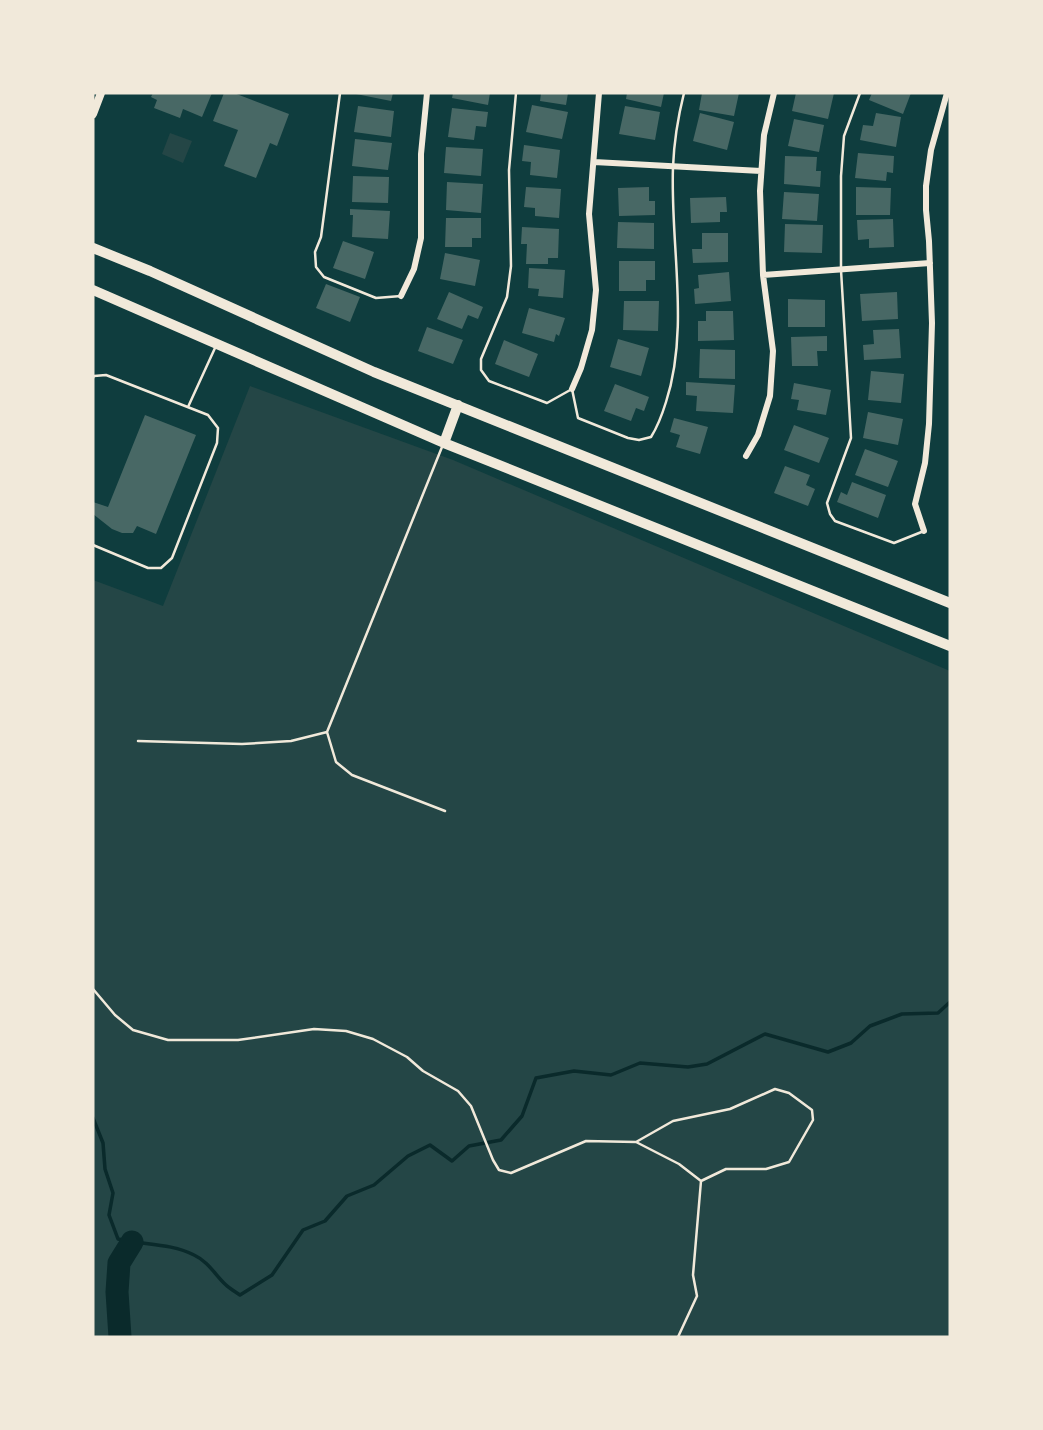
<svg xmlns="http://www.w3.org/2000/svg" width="1043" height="1430" font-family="Ubuntu,sans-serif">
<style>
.green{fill:#244646}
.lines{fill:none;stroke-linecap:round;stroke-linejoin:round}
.stream{stroke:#0a2a2b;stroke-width:3.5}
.river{stroke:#0a2a2b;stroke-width:23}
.building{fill:#486865}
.path{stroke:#f1e9da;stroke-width:2.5}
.service{stroke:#f1e9da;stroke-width:2.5}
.minor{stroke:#f1e9da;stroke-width:6}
.tertiary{stroke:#f1e9da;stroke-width:8}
.primary{stroke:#f1e9da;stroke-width:10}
</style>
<rect width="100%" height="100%" fill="#0f3d3e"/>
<path class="green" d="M170,133L192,141L183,163L162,154Z
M250,386L453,460L950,671V1337H93V580L163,606Z"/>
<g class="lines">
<path class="stream" d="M93,1118L103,1143L105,1169L113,1193L109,1215L118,1239C143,1245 171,1243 194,1255C209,1262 215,1275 226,1285C230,1289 236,1292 240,1295L272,1275L303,1230L325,1221L347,1196L374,1185L408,1156L430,1145L452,1161L469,1146L501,1140L522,1116L536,1078L574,1071L611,1075L640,1063L688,1067L707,1064L765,1034L828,1052L851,1043L870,1026L902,1014L938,1013L950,1002"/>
<path class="river" d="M120,1337L117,1292L119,1263L132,1242"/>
</g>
<path class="building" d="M153,93H212L202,117L183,109L180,118L154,108L157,100L151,97Z
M224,93H234L289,114L277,146L270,143L256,178L224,166L238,130L213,121Z
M356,93H393L391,101L356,94Z
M453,93H490L488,105L452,98Z
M541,93H568L566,105L540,101Z
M627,93H664L661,107L626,99Z
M702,93H739L734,116L699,110Z
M796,93H834L828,119L792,111Z
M872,93H911L903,114L869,100Z
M532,105L568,112L562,139L526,132Z
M358,106L394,111L391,137L354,132Z
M625,106L660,112L655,140L619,134Z
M452,108L488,112L486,127L476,126L474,140L448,137Z
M700,113L734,122L727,150L693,141Z
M876,113L901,117L896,147L860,140L863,125L873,126Z
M794,119L824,125L819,152L788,146Z
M355,139L392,143L388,170L352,166Z
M524,145L560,150L557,178L530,175L531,162L522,161Z
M446,147L483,149L481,176L444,173Z
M858,153L894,156L893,173L887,172L886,181L855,178Z
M785,156L817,157L816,171H821L820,187L784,184Z
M353,176L389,177L388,203L352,202Z
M447,182L483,184L481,213L446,210Z
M526,187L561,189L559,218L535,216V208L524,207Z
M649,187V201H655V215L619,216L618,188Z
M856,187L891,188L890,215H856Z
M784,192L819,194L817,221L782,219Z
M726,197L727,212H720V222L691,223L690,198Z
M350,209L390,211L388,239L352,237L353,215H350Z
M446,218H481V238H472V247H445Z
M893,219L894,247L869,248V239L858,240L857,220Z
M618,222L654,223V249L617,248Z
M785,224L823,225L822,253L784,252Z
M522,227L559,229L558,258H548V264H526L527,244H521Z
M702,233H728V262L693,263L692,249H702Z
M343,241L374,252L365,279L333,268Z
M445,253L480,260L475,286L440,279Z
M619,261H655V280H646V291H619Z
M529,268L565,270L563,298L538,296L539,289L528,288Z
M729,272L731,301L695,304L694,289L699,288L698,275Z
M326,284L360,297L350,322L316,308Z
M449,292L483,307L478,319L468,315L462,329L437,319Z
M897,292L898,319L862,321L860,294Z
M788,299L825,300V327H788Z
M624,301H659L658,331L623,330Z
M529,308L565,318L559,336L556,334L554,342L522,333Z
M706,311H733L734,340L698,341V321H706Z
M427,327L463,340L453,364L418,351Z
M899,329L901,358L864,360L863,345L874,344L873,330Z
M827,336V351H817L818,366H792L791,337Z
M618,339L649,348L641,376L610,367Z
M504,340L538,354L529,377L495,364Z
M700,349L735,350V379L699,378Z
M871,371L904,374L901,403L868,400Z
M686,382L735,385L733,413L696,411L697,396L686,395Z
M794,383L831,390L826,415L797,410L799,400L791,399Z
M615,384L649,397L644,411L636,408L631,421L604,411Z
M868,412L903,419L898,445L863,438Z
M145,415L196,435L156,534L137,526L133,533H122L112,529L93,514V502L108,507Z
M674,418L708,427L700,454L676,447L680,435L670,432Z
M794,425L829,438L819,463L784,450Z
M865,449L898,461L888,487L855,475Z
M785,466L810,475L806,485L815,489L808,506L774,493Z
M852,482L886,495L878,518L837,502L841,492L847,495Z"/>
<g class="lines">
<path class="path" d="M93,989L115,1015L133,1030L168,1040H238L314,1029L346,1031L373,1039L407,1057L423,1071L458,1091L471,1106L493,1160L499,1170L511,1173L586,1141L636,1142L673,1121L730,1109L775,1089L789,1093L812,1110L813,1120L789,1162L766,1169H726L701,1181L693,1275L697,1296L678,1337
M636,1142L679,1164L701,1181"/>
<path class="service" d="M340,93L321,237L315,252L316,267L324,277L376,298L401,296
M516,93L509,170L511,266L507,297L481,359V370L489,381L547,403L572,389L578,418L628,438L639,440L651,437C658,426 662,415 666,402C690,328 670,244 673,167C674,142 678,117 684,93
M860,93L844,136L841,176V270L851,438L827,503L830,514L835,521L894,543L924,531
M93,378L94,376L106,375L208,415L218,428L217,443L172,558L161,568H148L93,545
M188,407L215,348
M327,732L336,762L352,775L445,811
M138,741L242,744L291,741L327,732L442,447"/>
<path class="minor" d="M594,162L761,171
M763,275L930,263
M401,296L414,269L421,238V154L427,93
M572,389L581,368L592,330L596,290L589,214L599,93
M746,456L758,435L770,396L773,351L763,275L760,191L764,135L774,93
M924,531L915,504L925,463L929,424L932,323L929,241L926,210V186L931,150L947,93"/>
<path class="tertiary" d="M93,114L101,93"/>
<path class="primary" d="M93,248L150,271L374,372L950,603
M93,290L444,443L950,646
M444,443L458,405"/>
</g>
<rect width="1043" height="1430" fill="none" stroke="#f1e9da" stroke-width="189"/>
</svg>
